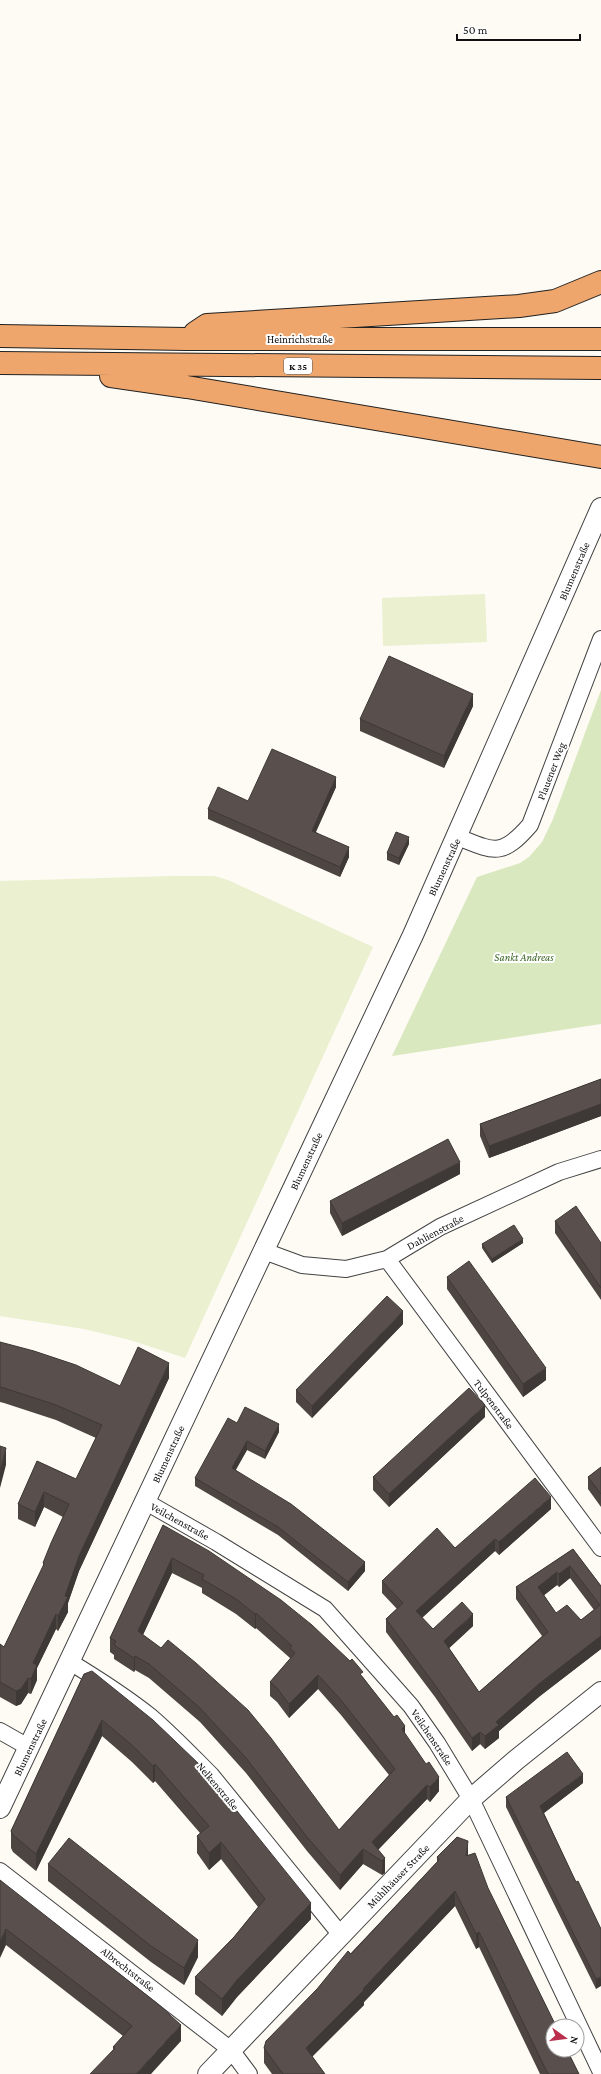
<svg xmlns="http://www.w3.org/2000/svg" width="601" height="2074" font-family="'Crimson Pro',serif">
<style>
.garden{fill:#dae8bf}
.pitch{fill:#eaf0d0}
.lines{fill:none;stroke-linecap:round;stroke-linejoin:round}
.minor-casing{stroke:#434343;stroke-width:18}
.tertiary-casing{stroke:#434343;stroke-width:22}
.trunk-casing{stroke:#212121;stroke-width:24}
.minor{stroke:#fff;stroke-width:16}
.tertiary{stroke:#fff;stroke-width:20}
.trunk{stroke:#eea66c;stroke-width:22}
.wall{fill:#4d4542;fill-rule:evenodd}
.shaded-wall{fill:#3e3836}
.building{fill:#59504d;stroke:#3e3836;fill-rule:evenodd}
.labels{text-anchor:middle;stroke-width:4;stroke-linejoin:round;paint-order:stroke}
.shield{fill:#fff;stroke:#585858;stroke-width:1}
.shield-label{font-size:10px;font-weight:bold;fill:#101010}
.street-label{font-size:11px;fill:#101010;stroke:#fff}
.park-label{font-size:11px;font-style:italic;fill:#3b6623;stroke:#fff}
</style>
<rect width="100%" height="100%" fill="#fefbf4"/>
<path class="garden" d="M601,690V1024L392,1056L477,877L520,863L529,857L542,842L553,819Z"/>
<path class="pitch" d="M485,594L487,642L383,646L382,598Z
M172,876H214L228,880L373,947L185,1358L130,1340L84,1329L0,1316V881Z"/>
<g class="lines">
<defs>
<path id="minor" d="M458,837C495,852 502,857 530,825L601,639
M264,1251L302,1265L346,1269L387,1259L440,1227L559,1172L601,1159
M387,1259L601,1548
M146,1502L216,1542L325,1609L411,1706L437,1743L471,1799L601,2072
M70,1662C98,1679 126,1697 151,1717C172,1735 191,1755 211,1775L341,1935
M0,1731L30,1748
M0,1871L231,2050L249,2074"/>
<path id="tertiary" d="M0,1808L413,935L601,508
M208,2074L471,1799L516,1760L601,1692"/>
<path id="trunk" d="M195,333L207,325L519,306L555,301L601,282
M0,336L186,339H601
M0,363L601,368
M111,376L187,387L601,457"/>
</defs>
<use href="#minor" class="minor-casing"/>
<use href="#tertiary" class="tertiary-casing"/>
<use href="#trunk" class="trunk-casing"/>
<use href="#minor" class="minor"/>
<use href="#tertiary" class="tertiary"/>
<use href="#trunk" class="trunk"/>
</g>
<path class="wall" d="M473,706L444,768L360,731V719Z
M336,787L316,832L349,857L340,877L208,819V809L248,801Z
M409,844L399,865L387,860V853Z
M601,1079V1116L489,1158L480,1136V1124Z
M460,1174L342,1236L330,1213V1201Z
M555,1221L601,1243V1300L555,1233Z
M523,1243L492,1263L482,1248V1244Z
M447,1277L546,1380L523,1397L447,1289Z
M403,1324L312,1418L296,1402V1390Z
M0,1342L120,1386L169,1378L79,1571L68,1603V1612L58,1631L56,1629L37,1668V1680L31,1694L28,1693L21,1704L16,1706L0,1697V1644L4,1647L43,1567V1563L63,1517L44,1507L35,1527L18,1519V1504L37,1461L76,1479L96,1438L56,1420L4,1403L0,1402Z
M485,1417L389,1507L373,1490V1477Z
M237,1423L279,1432L265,1459L247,1450L235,1470L365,1571L348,1591L278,1535L195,1486V1478Z
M601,1467V1507L588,1489V1477Z
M551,1509L499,1555L495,1551L422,1618L433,1629L473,1626L449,1648L479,1692L542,1636L516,1599V1587L573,1549L601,1586V1649L540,1696L499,1731V1738L485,1749L480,1744L472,1751L435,1697L386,1632V1619L397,1609L382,1593V1581L455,1548ZM570,1578L594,1610L581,1620L556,1613L544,1595L557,1585L559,1587Z
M163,1525L363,1677L405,1734L439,1791L430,1802L427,1799L378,1850L385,1858V1873L382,1875L363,1864L340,1890L307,1851L246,1773L200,1722L149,1678L135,1670L134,1672L114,1659V1655L110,1652V1638ZM172,1573L202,1588V1593L236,1614L255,1629L256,1628L290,1658V1659L270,1682V1696L277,1702L289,1718L318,1689L341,1715L389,1775L339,1830L143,1635Z
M84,1674L311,1919L237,1997L222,2016L195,1994V1977L234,1937L258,1907L221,1859L209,1870L197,1853V1836L200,1833L155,1781L153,1783L132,1762L102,1736L36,1871L13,1852L11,1848V1831Z
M583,1783L544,1813L576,1882L601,1929L596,1989L506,1807V1797Z
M468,1855L488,1888L579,2074H540L479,1947L476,1949L455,1906L364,2002V2005L312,2056L325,2074H272L264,2063V2048L317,1989L437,1862V1857Z
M48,1864L198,1957L184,1985L151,1962L48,1881Z
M0,1880L181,2041L113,2050V2047L123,2036L6,1945Z"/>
<path class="shaded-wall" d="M473,694V706L444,768V756Z
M336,777V787L312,840V831Z
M409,837V844L399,865V858Z
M349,847V857L340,877V867Z
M601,1104V1116L489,1158V1146Z
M460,1162V1174L342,1236V1223Z
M523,1239V1243L492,1263V1259Z
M403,1311V1324L312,1418V1406Z
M169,1363V1378L79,1571L68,1603V1612L58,1631V1616L79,1556Z
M546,1368V1380L523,1397V1384Z
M485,1405V1417L389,1507V1494Z
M279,1424V1432L265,1459V1451Z
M247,1441V1450L232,1477V1468Z
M6,1448V1465L0,1488V1471Z
M44,1492V1507L35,1527V1512Z
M551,1497V1509L499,1555V1542Z
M495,1539V1551L416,1623V1611Z
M172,1558V1573L138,1645V1631Z
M365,1562V1571L348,1591V1582Z
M570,1566V1578L559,1587V1574Z
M557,1572V1585L538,1600V1587Z
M256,1613V1628L255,1629V1614Z
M56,1614V1629L37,1668V1680L31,1694V1679L33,1663Z
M473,1614V1626L444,1653V1641Z
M601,1636V1649L540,1696L499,1731V1738L485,1749V1736L496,1722L540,1683Z
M135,1656V1670L134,1672V1658Z
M318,1675V1689L289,1718V1704Z
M28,1678V1693L21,1704L16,1706V1691Z
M102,1720V1736L36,1871V1854Z
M405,1726V1740L402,1729Z
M480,1732V1744L472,1751V1738Z
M155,1764V1781L153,1783V1766Z
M583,1774V1783L540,1816V1806Z
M439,1777V1791L430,1802V1787Z
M427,1785V1799L373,1855L372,1842Z
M468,1841V1856H466Z
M221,1842V1859L209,1870V1853Z
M363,1849V1864L340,1890V1875Z
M385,1858V1873L382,1875V1861Z
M455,1891V1906L364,2002V2005L306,2063V2048L363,1989Z
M311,1903V1919L237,1997L222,2016V1999L237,1980Z
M6,1929V1945L0,1958V1941Z
M479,1932V1947L476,1949V1934Z
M198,1940V1957L184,1985V1968Z
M601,1977V1986L596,1989V1979Z
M181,2025V2041L151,2074H136Z"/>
<path class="building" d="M389,656L473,694L444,756L360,719Z
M272,749L336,777L312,831L349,847L340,867L208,809L218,787L248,801Z
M396,832L409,837L399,858L387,853Z
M601,1079V1104L489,1146L480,1124Z
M448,1139L460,1162L342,1223L330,1201Z
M576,1206L601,1243V1288L555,1221Z
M514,1225L523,1239L492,1259L482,1244Z
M469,1261L546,1368L523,1384L447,1277Z
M387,1296L403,1311L312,1406L296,1390Z
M0,1342L34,1351L76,1365L120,1386L138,1347L169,1363L79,1556L65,1596L68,1597L58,1616L56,1614L33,1663L37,1665L31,1679L28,1678L21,1689L16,1691L0,1682V1644L4,1647L44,1564L43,1563L51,1543L69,1504L44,1492L35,1512L18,1504L37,1461L76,1479L102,1425L56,1405L4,1388L0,1387Z
M469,1388L485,1405L389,1494L373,1477Z
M245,1407L279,1424L265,1451L247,1441L232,1468L291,1504L365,1562L348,1582L278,1527L195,1478L228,1418L237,1423Z
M0,1446L6,1448L0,1471Z
M601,1467V1494L588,1477Z
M535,1478L551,1497L499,1542L495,1539L416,1611L433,1629L462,1602L473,1614L444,1641L479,1692L548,1632L516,1587L573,1549L601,1586V1636L540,1683L496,1722L499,1725L485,1736L480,1732L472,1738L435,1685L386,1619L403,1603L382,1581L437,1528L455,1548ZM570,1566L600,1605L581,1620L567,1605L556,1613L538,1587L557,1572L559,1574Z
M163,1525L209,1551L281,1600L312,1625L350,1661L352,1659L363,1672L360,1674L394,1717L397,1715L405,1726L402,1729L426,1764L429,1762L439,1777L430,1787L427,1785L372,1842L385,1858L382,1861L363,1849L340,1875L307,1837L246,1758L200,1708L149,1664L135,1656L134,1658L114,1645L116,1641L110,1638ZM172,1558L204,1575L202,1579L236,1599L255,1614L256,1613L292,1646L290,1648L295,1653L270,1682L277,1688L289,1704L318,1675L341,1700L395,1769L339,1830L271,1738L248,1710L196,1663L168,1640L161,1648L138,1631Z
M92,1671L153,1720L200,1765L311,1903L237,1980L222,1999L195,1977L234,1937L265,1899L221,1842L209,1853L197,1836L209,1826L155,1764L153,1766L132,1745L102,1720L36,1854L13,1835L11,1831L84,1674Z
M567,1752L583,1774L540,1806L576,1882L578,1881L601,1929V1977L596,1979L506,1797Z
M457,1837L468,1841L466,1856L475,1853L488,1888L556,2026H553V2050H567L579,2074H548L479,1932L476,1934L455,1891L363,1989L364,1990L306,2048L325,2074H283L264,2048L266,2041L317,1989L348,1951L351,1954L439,1860L437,1857Z
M69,1838L198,1940L184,1968L151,1946L48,1864Z
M0,1880L158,2004L181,2025L136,2074H90L115,2048L113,2047L132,2026L6,1929L0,1941Z"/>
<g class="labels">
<rect class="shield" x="284" y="358" width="28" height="16" rx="3"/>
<g class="shield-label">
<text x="298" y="370">K 35</text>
</g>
<g class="street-label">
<text x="300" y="343">Heinrichstraße</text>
<text transform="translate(574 571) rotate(-67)" y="4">Blumenstraße</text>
<text transform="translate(551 771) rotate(-69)" y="4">Plauener Weg</text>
<text transform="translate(444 867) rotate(-65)" y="4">Blumenstraße</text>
<text transform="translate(306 1161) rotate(-65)" y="4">Blumenstraße</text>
<text transform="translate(435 1232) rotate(-28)" y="4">Dahlienstraße</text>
<text transform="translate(494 1404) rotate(53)" y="4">Tulpenstraße</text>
<text transform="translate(168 1454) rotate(-65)" y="4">Blumenstraße</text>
<text transform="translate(180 1521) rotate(29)" y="4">Veilchenstraße</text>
<text transform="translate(432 1737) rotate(56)" y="4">Veilchenstraße</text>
<text transform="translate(30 1747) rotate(-64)" y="4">Blumenstraße</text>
<text transform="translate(218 1786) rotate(50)" y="4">Nelkenstraße</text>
<text transform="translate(398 1876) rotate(-46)" y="4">Mühlhäuser Straße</text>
<text transform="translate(128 1969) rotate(38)" y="4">Albrechtstraße</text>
</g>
<g class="park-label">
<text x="524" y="961">Sankt Andreas</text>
</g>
</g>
<g transform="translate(565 2038) rotate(104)"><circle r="19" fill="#ffffff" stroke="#9f9f9f"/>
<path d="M0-3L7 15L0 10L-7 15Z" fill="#ba2f4b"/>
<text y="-6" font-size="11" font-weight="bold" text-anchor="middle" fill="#101010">N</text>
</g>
<path d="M457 34v6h123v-6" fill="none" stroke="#101010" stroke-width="2"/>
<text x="463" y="34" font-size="12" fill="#101010" stroke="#ffffff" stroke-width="3" paint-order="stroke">50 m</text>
</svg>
